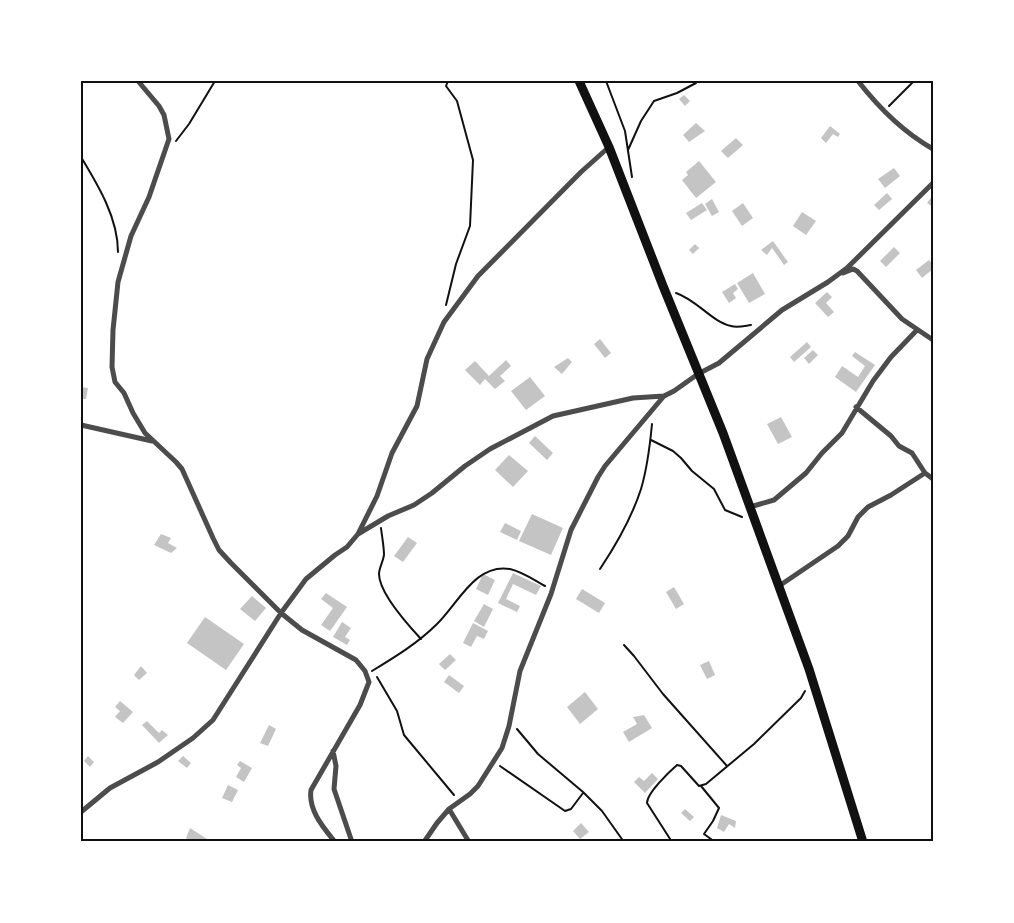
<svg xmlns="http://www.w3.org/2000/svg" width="1014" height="923" font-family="'Source Sans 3',sans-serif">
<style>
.building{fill:#c4c4c4}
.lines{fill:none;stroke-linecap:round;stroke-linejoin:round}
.path{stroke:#111;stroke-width:2}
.minor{stroke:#4c4c4c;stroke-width:5}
.secondary{stroke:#111;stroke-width:9}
.neatline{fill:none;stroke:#111;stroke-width:2}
</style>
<rect width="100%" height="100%" fill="#fff"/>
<path class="building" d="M684,95L690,101L685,106L679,99Z
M696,123L705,131L689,142L683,135Z
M830,126L840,134L838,137L833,134L826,143L821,138Z
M736,138L743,145L728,158L721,151Z
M699,161L716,182L696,198L682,180L688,175L686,172Z
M894,168L900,176L885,188L878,179Z
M887,193L892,199L879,210L874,205Z
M933,195V207L927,203Z
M712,199L719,212L712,216L705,204Z
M702,203L707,210L691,220L686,213Z
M743,203L753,218L742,226L732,211Z
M802,212L816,221L806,235L793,226Z
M773,241L788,262L784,265L772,248L767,255L761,250Z
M695,244L699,248L693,254L689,250Z
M894,247L900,253L886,267L880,261Z
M929,260L933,265V269L922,278L916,270Z
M753,273L765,294L749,303L737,283Z
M735,284L738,289L733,293L736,298L729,303L722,292Z
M827,292L832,297L826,303L834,312L828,317L815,303Z
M600,339L611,353L605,358L594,344Z
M807,342L811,347L794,362L790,357Z
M813,350L818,355L809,364L804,358Z
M855,352L875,365L856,392L835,377L842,366L858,377L865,366L852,356Z
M568,358L572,362L562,374L554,367Z
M506,360L511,366L500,376L505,381L495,389L485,379L480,385L465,370L475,361L489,376Z
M530,377L545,396L526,410L511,391Z
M81,387L88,388L86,399H81Z
M781,417L792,437L778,444L767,424Z
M535,436L553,453L547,460L529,443Z
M509,455L528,471L513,487L495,470Z
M532,514L563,528L551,555L519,541Z
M505,523L521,531L517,540L500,532Z
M161,534L171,538L168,543L177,548L171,553L154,545Z
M408,537L417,543L403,562L394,556Z
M513,573L541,586L536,595L513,584L506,599L520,606L517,612L498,603Z
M483,574L495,580L488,595L476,589Z
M674,587L684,604L676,609L666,592Z
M582,589L605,603L599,613L576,599Z
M326,593L347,607L330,631L321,625L333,608L321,599Z
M252,596L266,608L255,621L240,609Z
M484,604L493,609L484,627L474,621Z
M205,617L244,644L226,670L187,643Z
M342,622L351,628L345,637L350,640L347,645L333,637Z
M473,623L488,631L484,639L477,636L471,647L463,643Z
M450,654L456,660L445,670L439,664Z
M709,661L715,675L707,679L700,665Z
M141,666L147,673L139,680L134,675Z
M449,675L464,686L459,693L444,682Z
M585,692L598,709L580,724L567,707Z
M120,701L133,712L123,723L115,717L120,711L115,707Z
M644,715L652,728L629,742L623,732L637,724L633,717Z
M147,721L159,733L162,730L168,735L159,743L142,725Z
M269,725L276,729L268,746L260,743Z
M88,756L94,762L90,767L84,761Z
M183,756L191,763L187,768L178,761Z
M240,761L252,768L244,782L236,777L241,768L237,765Z
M652,773L658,779L645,793L634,782L639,777L644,781Z
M228,785L238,790L232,802L222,798Z
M685,809L694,817L690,821L681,813Z
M721,815L736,821L735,828L729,824L724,832L717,828Z
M581,823L589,832L580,839L573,831Z
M190,828L207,839L205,842H191L186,838Z"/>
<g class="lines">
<path class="path" d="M606,81L625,131L632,177
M889,106L914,81
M176,141L189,124L215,81
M628,150L641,121L654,101L677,93L696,83
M81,157C98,185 118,218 118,252
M676,293C697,300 712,322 731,326C737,328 744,326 751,325
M446,305L456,264L470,226L473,160L457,101L446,86L448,81
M651,440L673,451L681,458L692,471L714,489L725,510L742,517
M381,528C382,537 384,547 384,555C383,562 379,568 379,574C379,593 408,625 421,639
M600,569C616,545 632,517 641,489C647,469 650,445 652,424
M624,645L634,656L663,694L727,766
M372,671C395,657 418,643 437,624C458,604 475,563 510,569C523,572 534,580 545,586
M377,677L397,711L404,735L454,795
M517,729L538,754L583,792L602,811L624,842
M500,766L565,811L571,809L583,793
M701,786L719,808L713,821L704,834L715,842
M672,842L647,803C647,793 669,772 677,765L681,766L699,786L706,784L754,744L801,698L805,691"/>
<path class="minor" d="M138,81L159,106L164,115L169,139L149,197L131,236L118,282L113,330L112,367L115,382L124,393L133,413L145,433L176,462L182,469L213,538L219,550L231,563L281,613L302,630L356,660L365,671L369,682L360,705L311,790C308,810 323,827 335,842
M858,81C879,108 903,132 933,149
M843,273L853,269L857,271L902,319L933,340
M856,407L891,436L899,446L912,453L925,473L933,479
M81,425L152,441
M750,507L774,500L806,473L822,453L842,433L873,381L891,357L917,330
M358,534L377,496L392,453L417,406L427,359L444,322L478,276L581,172L609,147
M779,586L838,546L848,536L858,517L868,507L891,495L925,473
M333,751L336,766L334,789L352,842
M449,809L469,842
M81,812L110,788L158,762L193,738L213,720L281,613L306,579L335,555L347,547L358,534L388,516L414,505L432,493L465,466L490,449L553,416L633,398L664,396
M424,842L437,823L449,809L470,794L478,786L502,748L509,726L520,671L551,594L571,530L598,477L605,466L664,396L674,391L698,374L719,363L782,310L828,282L847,268L933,183"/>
<path class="secondary" d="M579,81L609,147L663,286L723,433L809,669L863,842"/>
</g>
<rect width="1014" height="923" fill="none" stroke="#ffffff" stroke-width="165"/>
<rect x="82" y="82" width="850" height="758" class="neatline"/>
</svg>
